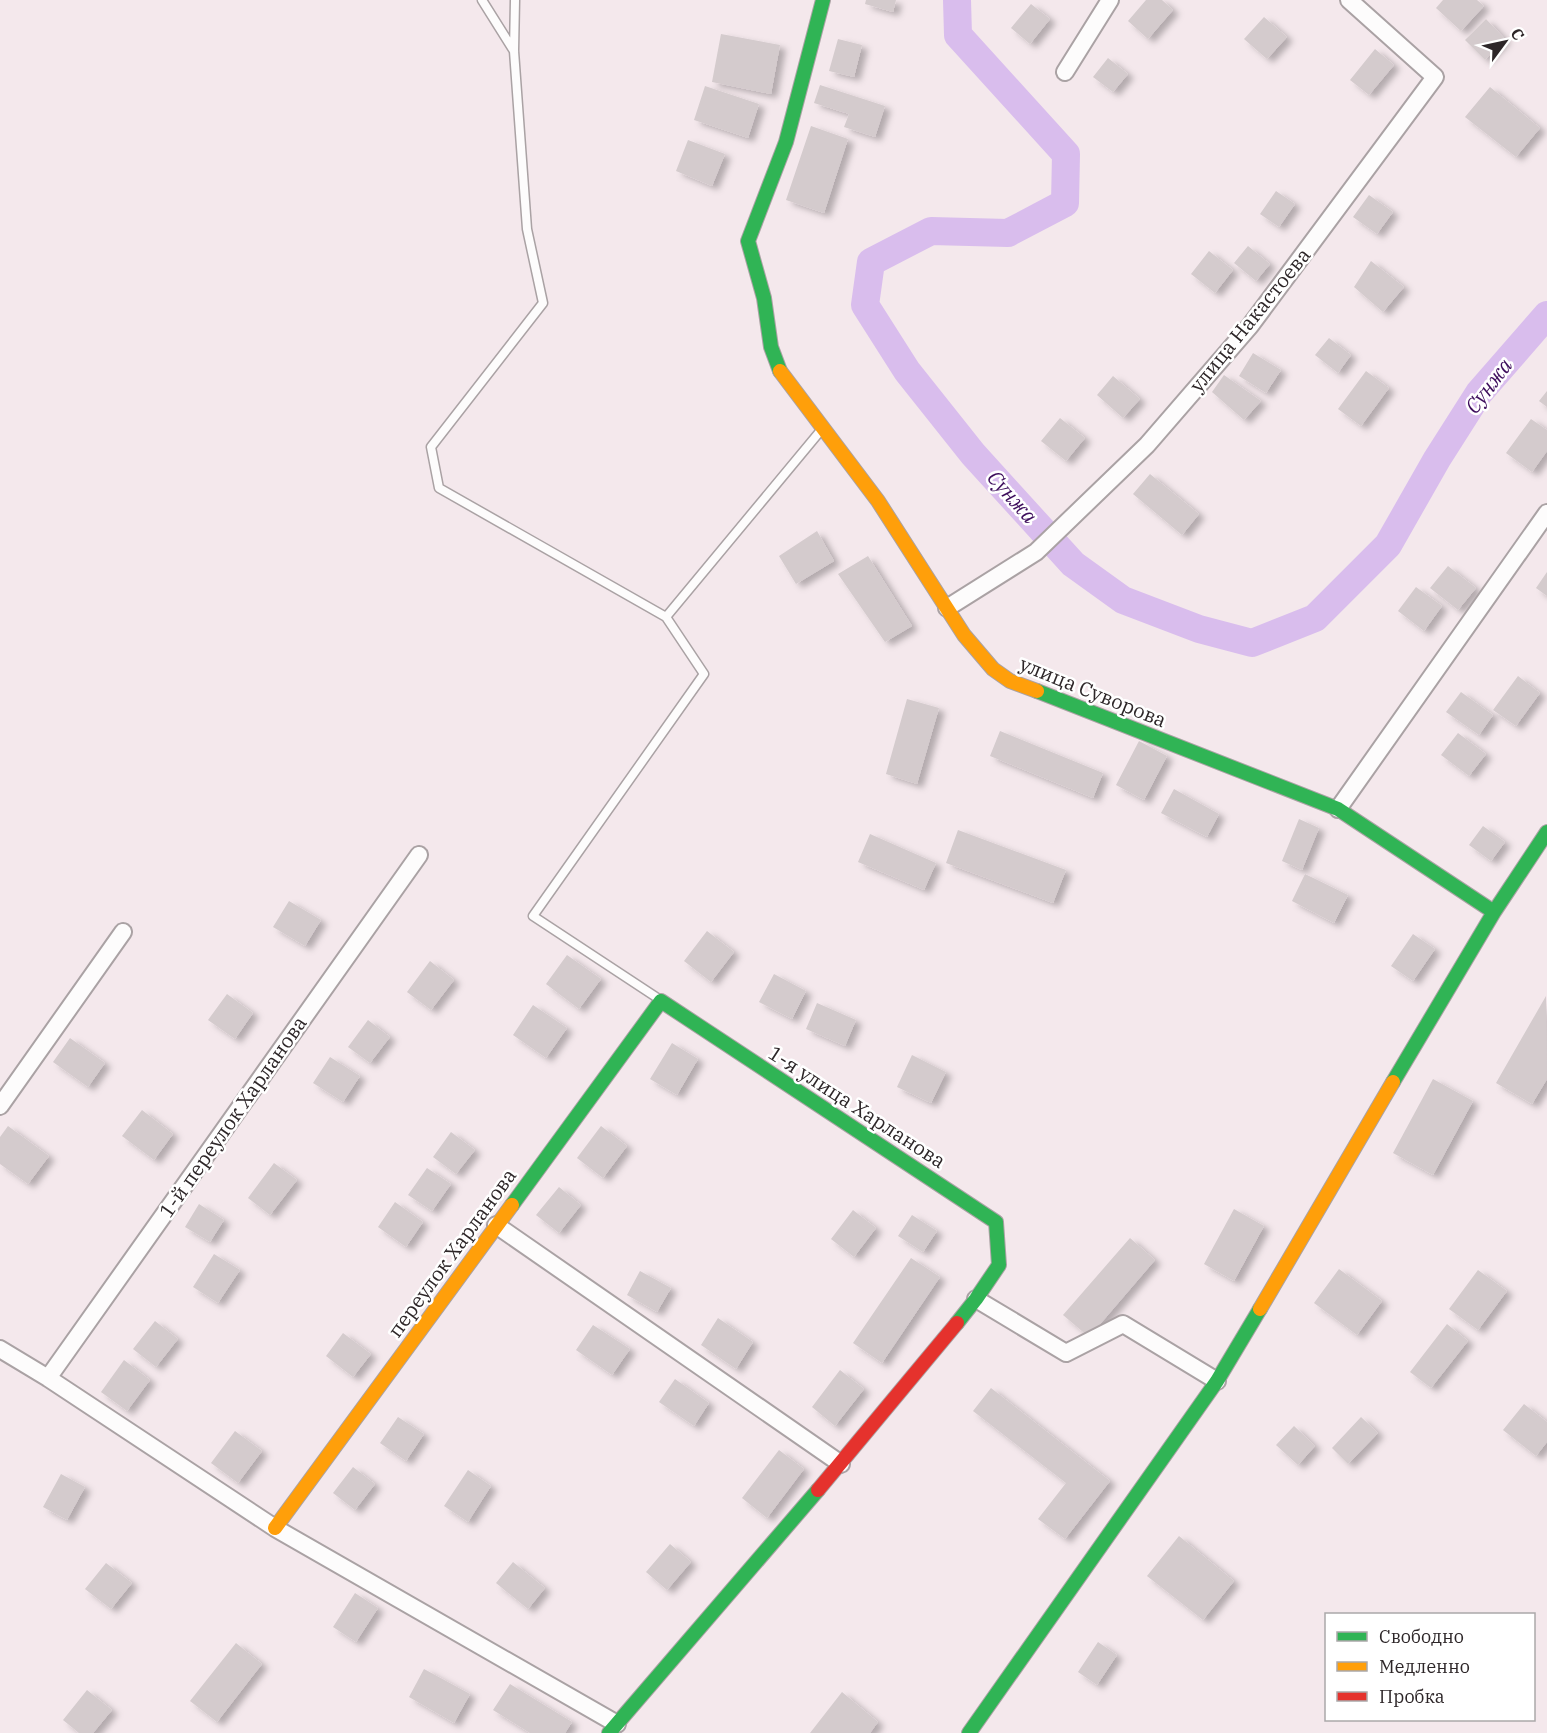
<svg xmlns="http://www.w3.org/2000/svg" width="1547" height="1733" font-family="'IBM Plex Serif',serif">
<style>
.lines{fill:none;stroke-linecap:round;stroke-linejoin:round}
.river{stroke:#d9bded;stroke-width:28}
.building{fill:#d4cbcd;filter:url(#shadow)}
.lane-casing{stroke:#aaa2a4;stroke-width:11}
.street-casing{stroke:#aaa2a4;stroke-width:20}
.fast-casing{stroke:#aaa2a4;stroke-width:16}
.slow-casing{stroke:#aaa2a4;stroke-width:16}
.jam-casing{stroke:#aaa2a4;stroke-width:16}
.lane{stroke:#fdfcfc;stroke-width:8}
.street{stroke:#fdfcfc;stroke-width:16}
.fast{stroke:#30b455;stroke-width:14}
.slow{stroke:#ff9f0a;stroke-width:14}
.jam{stroke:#e5322d;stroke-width:14}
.labels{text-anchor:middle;stroke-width:5;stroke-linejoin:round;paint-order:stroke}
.street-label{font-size:20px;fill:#2d2628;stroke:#fff}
.water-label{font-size:21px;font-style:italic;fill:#3d0d5c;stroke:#fff}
</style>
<defs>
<filter id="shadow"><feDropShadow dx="6" dy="4" stdDeviation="3" flood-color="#0004"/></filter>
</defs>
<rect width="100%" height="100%" fill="#f4e8ec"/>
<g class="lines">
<path class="river" d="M957,0L958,35L1066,154L1065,203L1008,233L931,231L871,262L865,305L907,371L973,454L1073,564L1123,600L1199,629L1252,643L1315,618L1388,545L1437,459L1479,393L1547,315"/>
</g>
<path class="building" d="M866,0H896L893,12L865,4Z
M1146,0H1162L1173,10L1148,39L1128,21Z
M1443,0H1477L1484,6L1461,31L1436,8Z
M1031,4L1050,19L1030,44L1011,28Z
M1264,17L1287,37L1267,59L1244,39Z
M1486,19L1505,39L1485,60L1465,40Z
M721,34L780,45L771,94L712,82Z
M838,39L862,45L854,77L829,71Z
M1375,49L1394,65L1369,95L1350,80Z
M1108,58L1128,74L1113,92L1093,77Z
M820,85L885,106L875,137L844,127L849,114L814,103Z
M705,86L759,104L748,138L694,120Z
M1490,87L1540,128L1516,157L1465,117Z
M811,126L848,139L824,213L786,200Z
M688,140L725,154L712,186L676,171Z
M1276,191L1295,204L1279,227L1260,214Z
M1369,195L1393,212L1377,234L1353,217Z
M1248,246L1270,264L1256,281L1234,263Z
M1209,251L1233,270L1215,293L1191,274Z
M1371,261L1404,287L1383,312L1354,287Z
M1329,338L1351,355L1338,373L1315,355Z
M1253,353L1281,370L1266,393L1239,376Z
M1366,371L1389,388L1361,426L1338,409Z
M1224,375L1261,401L1244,420L1212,392Z
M1113,376L1140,399L1123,418L1097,395Z
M1547,391V407L1539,401Z
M1060,418L1085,438L1066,461L1041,441Z
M1531,419L1547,430V451L1532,472L1506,453Z
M1150,474L1199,514L1182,535L1133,494Z
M817,531L834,561L796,584L779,556Z
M868,556L912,626L885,642L838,574Z
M1448,566L1476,588L1458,610L1430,588Z
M1547,572V596L1536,588Z
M1416,587L1442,606L1424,631L1398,611Z
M1518,676L1540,693L1516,726L1493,710Z
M1461,692L1493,715L1479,735L1446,712Z
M907,699L939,708L917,784L886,774Z
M1000,731L1103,773L1093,798L990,756Z
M1458,733L1486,754L1469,776L1441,755Z
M1139,741L1167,756L1144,800L1116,785Z
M1174,789L1219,814L1207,837L1161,813Z
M1299,819L1319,828L1302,870L1282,861Z
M1483,826L1505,842L1491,861L1469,845Z
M958,830L1066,870L1053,903L946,863Z
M870,834L936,863L924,890L858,862Z
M1305,874L1348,895L1334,923L1292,901Z
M289,901L321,920L305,946L273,927Z
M707,931L734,952L711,982L684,961Z
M1413,934L1435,949L1413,981L1391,966Z
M567,955L601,979L579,1009L546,984Z
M430,961L454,980L431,1010L407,992Z
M774,974L806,991L792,1019L759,1002Z
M227,994L253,1013L235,1039L208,1020Z
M1546,996L1547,1079L1532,1104L1496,1083Z
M817,1003L856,1020L845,1046L806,1029Z
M533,1005L567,1028L546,1058L513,1035Z
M368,1020L390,1037L370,1063L348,1047Z
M70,1038L105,1063L88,1087L53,1062Z
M672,1043L698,1059L677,1095L650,1079Z
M912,1055L946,1072L931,1103L897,1087Z
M330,1057L360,1076L343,1102L313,1083Z
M1433,1079L1473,1101L1433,1175L1393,1153Z
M142,1110L173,1134L154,1160L122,1136Z
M8,1126L49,1156L28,1184L0,1164V1137Z
M601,1126L627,1146L603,1178L577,1158Z
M451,1132L475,1150L456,1174L433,1157Z
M274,1163L297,1180L270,1215L248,1198Z
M427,1168L451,1184L432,1211L408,1195Z
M559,1187L581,1205L559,1233L536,1215Z
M395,1202L423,1222L406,1247L378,1227Z
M199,1204L224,1220L210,1242L185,1227Z
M1234,1209L1264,1226L1234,1281L1204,1264Z
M853,1210L876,1228L854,1257L831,1239Z
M912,1215L937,1231L923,1252L898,1236Z
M1130,1238L1155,1260L1089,1337L1063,1315Z
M214,1254L240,1270L218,1303L193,1287Z
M911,1258L940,1277L882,1363L853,1343Z
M1339,1269L1382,1301L1357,1335L1314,1303Z
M1478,1270L1507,1291L1478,1330L1449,1309Z
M640,1271L671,1288L657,1312L627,1295Z
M718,1318L753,1342L736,1369L701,1345Z
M155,1321L178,1339L156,1367L133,1349Z
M1447,1324L1468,1341L1431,1388L1410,1372Z
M593,1325L630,1349L612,1375L576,1350Z
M343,1333L371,1354L353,1377L326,1356Z
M124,1360L150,1380L127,1411L101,1392Z
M840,1370L864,1389L835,1426L812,1407Z
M675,1379L709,1403L694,1426L659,1402Z
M991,1388L1110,1481L1065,1539L1038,1519L1066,1483L973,1411Z
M1524,1404L1547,1422V1442L1536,1456L1503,1430Z
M398,1417L424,1434L406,1461L380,1443Z
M1361,1417L1378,1433L1348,1464L1332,1448Z
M1294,1426L1315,1446L1298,1465L1276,1445Z
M235,1431L262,1451L238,1483L211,1463Z
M779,1450L804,1469L767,1518L742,1498Z
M353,1467L375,1484L355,1510L333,1493Z
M468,1470L491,1486L468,1522L444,1506Z
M61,1474L85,1487L67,1520L43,1507Z
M1179,1536L1234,1581L1203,1620L1147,1576Z
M670,1544L691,1562L667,1590L646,1572Z
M513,1562L545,1588L528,1609L496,1583Z
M106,1563L132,1583L111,1609L85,1589Z
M355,1593L378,1608L356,1642L333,1627Z
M1098,1642L1117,1655L1097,1685L1078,1672Z
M236,1643L262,1664L217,1722L190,1701Z
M424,1669L470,1694L454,1723L409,1697Z
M510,1684L572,1722L565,1733H530L493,1710Z
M87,1690L112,1710L93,1733H79L63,1720Z
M842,1692L878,1722L870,1733H810Z"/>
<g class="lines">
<defs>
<path id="lane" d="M482,0L514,51
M515,0L514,51L527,229L543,303L431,447L439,488L666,617L704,674L533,916L659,999
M666,617L822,429"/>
<path id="street" d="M1065,72L1110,0
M947,608L1036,552L1147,445L1250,326L1435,77L1349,0
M1338,809L1547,513
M0,1106L123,932
M496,1225L841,1464
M976,1299L1066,1353L1123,1324L1217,1381
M0,1349L48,1378L275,1528L617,1724
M48,1378L419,855"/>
<path id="fast" d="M780,371L771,347L764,298L748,241L786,142L823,0
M1037,691L1338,809L1494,912
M1393,1082L1494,912L1547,832
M512,1205L661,1001L996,1222L999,1265L976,1299L957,1323
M609,1733L818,1490
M969,1733L1217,1381L1260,1309"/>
<path id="slow" d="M780,371L878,501L964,635L993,669L1010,681L1037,691
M1260,1309L1393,1082
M275,1528L512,1205"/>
<path id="jam" d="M818,1490L957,1323"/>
</defs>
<use href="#lane" class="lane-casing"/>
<use href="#street" class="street-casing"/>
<use href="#fast" class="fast-casing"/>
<use href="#slow" class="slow-casing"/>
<use href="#jam" class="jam-casing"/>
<use href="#lane" class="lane"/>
<use href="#street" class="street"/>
<use href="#fast" class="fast"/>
<use href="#slow" class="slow"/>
<use href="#jam" class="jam"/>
</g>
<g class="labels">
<g class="street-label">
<text transform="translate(1250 320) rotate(-51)" y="7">улица Накастоева</text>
<text transform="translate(1093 692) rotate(22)" y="7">улица Суворова</text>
<text transform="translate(857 1107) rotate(33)" y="7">1-я улица Харланова</text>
<text transform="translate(233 1117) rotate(-55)" y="7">1-й переулок Харланова</text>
<text transform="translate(452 1253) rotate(-54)" y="7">переулок Харланова</text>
</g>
<g class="water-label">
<text transform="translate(1489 386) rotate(-53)" y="7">Сунжа</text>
<text transform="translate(1012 497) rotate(48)" y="7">Сунжа</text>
</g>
</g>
<rect x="1325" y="1613" width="210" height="108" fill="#ffffff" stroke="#aba8a9" stroke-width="1.5"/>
<rect x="1337" y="1632" width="30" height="9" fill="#30b455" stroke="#aba8a9" stroke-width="1.5"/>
<text x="1379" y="1643" font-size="18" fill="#2d2628">Свободно</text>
<rect x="1337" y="1662" width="30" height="9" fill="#ff9f0a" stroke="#aba8a9" stroke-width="1.5"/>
<text x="1379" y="1673" font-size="18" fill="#2d2628">Медленно</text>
<rect x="1337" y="1692" width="30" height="9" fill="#e5322d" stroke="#aba8a9" stroke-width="1.5"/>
<text x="1379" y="1703" font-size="18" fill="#2d2628">Пробка</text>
<g transform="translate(1505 42) rotate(57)" stroke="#ffffff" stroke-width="4.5" paint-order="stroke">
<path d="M0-4.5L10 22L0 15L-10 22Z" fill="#2d2628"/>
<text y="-9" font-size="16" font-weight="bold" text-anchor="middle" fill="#2d2628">С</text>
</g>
</svg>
